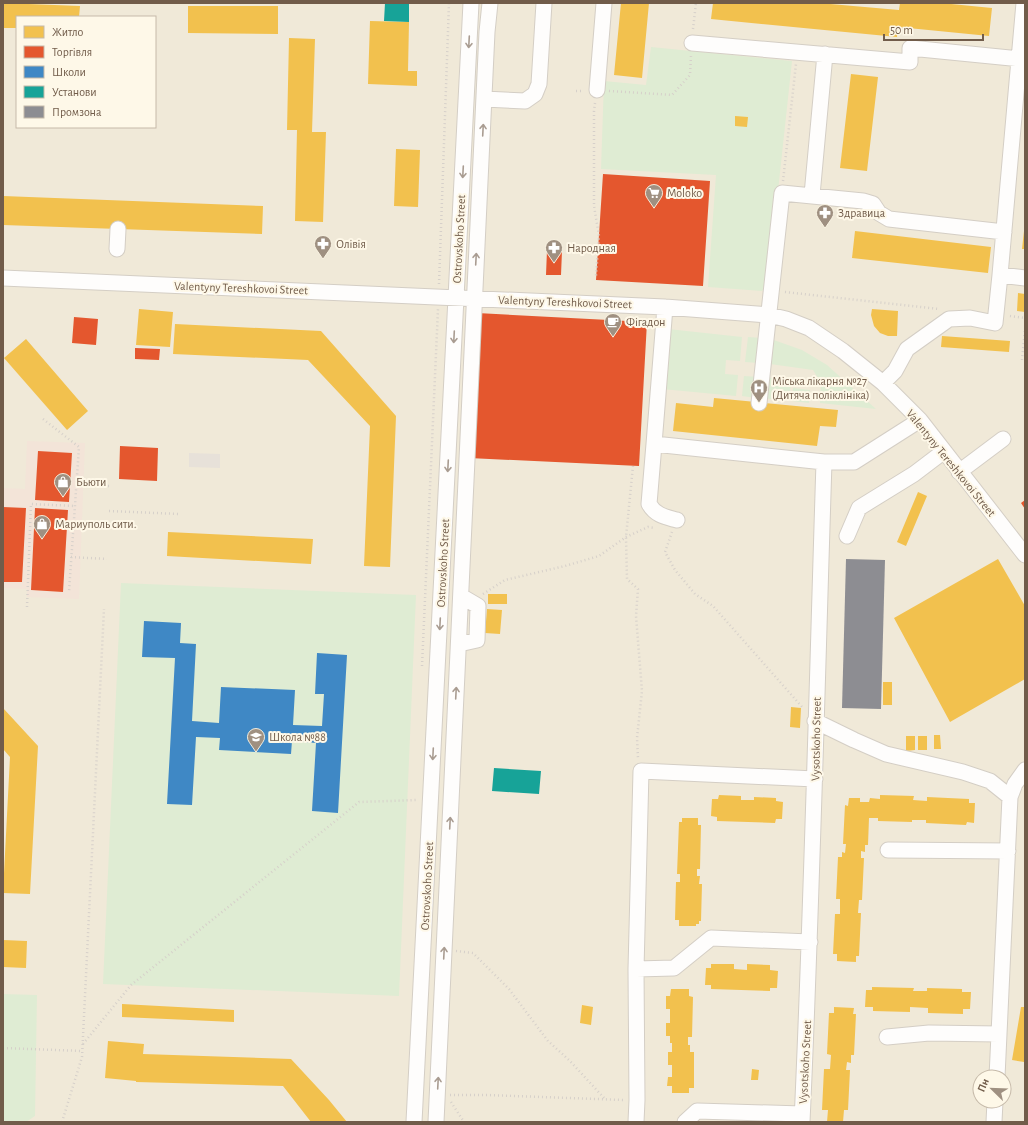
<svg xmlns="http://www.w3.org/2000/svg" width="1028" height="1125" font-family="'Alegreya Sans',sans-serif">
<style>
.residential{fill:#f0e9d8;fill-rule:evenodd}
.commercial{fill:#f3e4d8}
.industrial{fill:#e7e1d9}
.green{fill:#dfecd3}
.homes{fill:#f2c14e}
.shops{fill:#e4572e}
.schools{fill:#3f88c5}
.public{fill:#17a398}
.industry{fill:#8d8d92}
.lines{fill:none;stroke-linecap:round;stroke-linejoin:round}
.minor-casing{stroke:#d4cec5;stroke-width:17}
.path{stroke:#d6d0ca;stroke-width:2.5;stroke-dasharray:1 3;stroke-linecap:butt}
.minor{stroke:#fefdfc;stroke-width:15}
.oneway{stroke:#a99c91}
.labels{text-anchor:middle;stroke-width:4;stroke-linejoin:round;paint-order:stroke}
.poi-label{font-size:12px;fill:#715c4a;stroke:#fef8e8;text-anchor:start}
.street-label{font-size:12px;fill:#715c4a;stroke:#fef8e8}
</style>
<rect width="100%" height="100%" fill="#f5f1e8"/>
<path class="residential" d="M3,3H1025V1122H3ZM17,17H155V127H17ZM980,1077H1004V1101H980Z"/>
<path class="commercial" d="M27,441L85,443L79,599L27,597V589L3,588V488L25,489Z"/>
<path class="industrial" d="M189,453L220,454V468L189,467Z"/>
<path class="green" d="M651,47L792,61L768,284L762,291L708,287L716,175L601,169L604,81L646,85Z
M668,329L742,337L740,361L726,360L725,374L738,375L736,396L662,389Z
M748,337L762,338L759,363L745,362Z
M771,339L802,350L827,365L876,409L820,403L821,383L813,370L770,364Z
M744,376L759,377L756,398L742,396Z
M764,377L791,380L789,401L762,398Z
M793,388L810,390L809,403L792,401Z
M121,583L416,595L399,996L103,984Z
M3,994L37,995L35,1116L26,1122H3Z"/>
<path class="homes" d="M3,3L80,6L79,17H17V28H3Z
M621,3H649L642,78L614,75Z
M713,3H819L899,10L900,3H941L992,8L989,36L898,27L897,37L711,19Z
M188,6H278V34L188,33Z
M370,21L409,22L408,71H417V86L368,84Z
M289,38L315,39L312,132H326L323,222L295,221L297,130H287Z
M851,74L878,77L867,171L840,168Z
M735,116L748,117L747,127L735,126Z
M396,149L420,150L418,207L394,206Z
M3,196L263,206L262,234L3,225Z
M855,231L991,247L988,273L852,258Z
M1024,231H1025V249H1022Z
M1018,293L1025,294V312L1017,311Z
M139,309L173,312L170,347L136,345Z
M872,309L898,311L897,336H888L880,333L874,326L871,315Z
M175,324L321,331L396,416L390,567L364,566L370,426L308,360L173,354Z
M942,336L1010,341L1009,352L941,347Z
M26,339L88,411L67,430L4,358Z
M714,398L838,410L836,427L820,426L817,446L673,431L676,403L713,407Z
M918,492L927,496L906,546L897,542Z
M168,532L313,539L311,564L167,556Z
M998,559L1025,606V679L950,722L894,618Z
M488,594H507V604H488Z
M487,609L502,610L500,634L485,633Z
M883,682H892V705H883Z
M791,707L801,708L800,728L790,727Z
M3,708L38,746L30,894L3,893L10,757L3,749Z
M934,735H940L941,749H934Z
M906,736H915V750L906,751Z
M918,736H927V750H918Z
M719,795L741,796V800H754V797L776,798V801L783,802L782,819H776L775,823L717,821V817L711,816L712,799H718Z
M880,795L914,796L913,800L927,801V797L969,799V803H975L974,823L967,822L966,825L926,823V820H912V822L878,821V818H869L868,845H865V852L861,851V858H864L862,900H859L858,913H861L859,956H856V962L837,961V954H833L835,914H840V899H836L838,857H842V852L845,853L846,844H843L845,805L848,806L849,798H860V802H869L870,798L880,799Z
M682,818H698V825H701L700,869H697V876H700L699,884H702L701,921H699V924H696V926H679V920H675L676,882H680V874H677L679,822H682Z
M3,940L27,941L26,968L3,967Z
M711,964H734V969L747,970V964L770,965V970L778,971L777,988H770V991L711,989V985H705L706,968H711Z
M872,987L914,988L913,991H927V988L962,989V992H971L970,1009H963V1014L928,1013V1008L910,1007V1012L873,1011V1007H865L866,990H872Z
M671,989H689V996L693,997L692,1037H688V1045H690V1052H694V1088H689V1093H672V1086H667L668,1077H672V1065H668V1052H672V1043H670V1036H666V1023H670V1009H666V996H670Z
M122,1004L234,1010V1022L122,1017Z
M582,1005L593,1007L591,1025L580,1023Z
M834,1007L854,1008L853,1014H856L854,1055H851V1063L847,1062L846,1070H850L848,1110H844L843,1122H827L828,1110H822L824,1069H830L831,1055L827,1054L829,1013H834Z
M1021,1007H1025V1053L1024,1062L1012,1060Z
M108,1041L144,1044L143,1054L291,1059L329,1100L347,1122H311L283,1086L136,1082V1081L105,1078Z
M752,1069L759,1070L758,1080H751Z"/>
<path class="shops" d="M603,174L710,181L703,286L596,280Z
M547,250L562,251L561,275H546Z
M477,313L647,322L639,466L469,458Z
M74,317L98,319L96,345L72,343Z
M135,348L160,349L159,360L135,359Z
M120,446L158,448L157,481L119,479Z
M38,451L72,453L69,502L35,500Z
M1025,500V509L1021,503Z
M3,507L26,508L22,582H3Z
M35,508L68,510L63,592L31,590Z"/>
<path class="schools" d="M144,621L181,623L180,643L196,644L192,721L219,723L221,687L295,690L293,725L322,726L324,694H315L317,653L347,655L338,813L312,811L316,743L292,741L291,754L219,750L220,738L196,737L192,805L167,804L175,658L142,657Z"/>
<path class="public" d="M385,3H409V22L384,21Z
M494,768L541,771L539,794L492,791Z"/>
<path class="industry" d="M846,559L885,560L881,709L842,708Z"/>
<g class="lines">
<defs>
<path id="minor" d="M692,43L910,62V48L1020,59
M597,90L604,3
M484,99L525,101L535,94L539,84L544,3
M812,195L825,54
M117,249L118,229
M1000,275L1024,3
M3,278L665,307L769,315L786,319L809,328L843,351L883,383L920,420L1025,555
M665,307L654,444L824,462
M883,383L895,371L907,349L949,319L970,318L995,323L1000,275L1025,278
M759,403L782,193L863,201L873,204L879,213L889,219L1004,232
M654,444L649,504C656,516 666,517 677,520
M959,472L1003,439
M847,536L859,508L914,474L943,452
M459,644L477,640L478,606L461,596
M815,721L854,740L886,754L963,772L990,781L1010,797
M888,850L1008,851
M636,969L674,968L711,938L810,942
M887,1037L929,1033L999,1034
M997,1077L1010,797L1015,784L1025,770
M414,1122L471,3
M436,1122L487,32L490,3
M636,1122L637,1100L636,969L641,771L815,779
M685,1122L697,1111L802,1114
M802,1122C812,902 817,682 824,462H854L920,420
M994,1122L995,1101"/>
</defs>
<use href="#minor" class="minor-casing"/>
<path class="path" d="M693,29L696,3
M576,91H584
M609,91L672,95L690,75L691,56
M595,103L594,111V206L599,236L596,276
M783,181L796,64
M439,284L449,3
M785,292L939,309
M1010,316L1025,318
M1022,360L1025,329
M43,419L79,447L69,592
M633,466L626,537L627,579L638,589L636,616L642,691L637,738L638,758
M76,485L110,486
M109,511L179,514
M672,532L665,552L675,570L695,594L713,606L803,708
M71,557L107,559
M483,594L505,580L565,566L599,556L626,537L648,527L655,528
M27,607L31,504L75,506
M422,666L438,309
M456,951L473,953L509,989L548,1041L569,1060L605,1099
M83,1044L131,985L359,802L417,800
M3,1048L82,1051
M450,1095H487L624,1100
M451,1102L464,1122
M62,1122L82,1057L104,609"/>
<use href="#minor" class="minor"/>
</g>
<defs><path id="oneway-shaft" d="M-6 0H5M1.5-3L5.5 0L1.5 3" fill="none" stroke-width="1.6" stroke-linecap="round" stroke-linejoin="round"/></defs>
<g class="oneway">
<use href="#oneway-shaft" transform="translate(469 42) rotate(93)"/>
<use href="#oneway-shaft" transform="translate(483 130) rotate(-87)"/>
<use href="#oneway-shaft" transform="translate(463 172) rotate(93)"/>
<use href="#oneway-shaft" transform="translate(476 259) rotate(-87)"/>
<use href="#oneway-shaft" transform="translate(454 337) rotate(93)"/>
<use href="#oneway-shaft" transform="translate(448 466) rotate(93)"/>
<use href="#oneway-shaft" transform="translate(440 624) rotate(93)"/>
<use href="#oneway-shaft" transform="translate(456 693) rotate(-87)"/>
<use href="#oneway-shaft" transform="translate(433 754) rotate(93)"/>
<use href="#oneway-shaft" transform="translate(450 823) rotate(-87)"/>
<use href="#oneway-shaft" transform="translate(444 953) rotate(-87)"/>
<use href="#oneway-shaft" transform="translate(438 1083) rotate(-87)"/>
</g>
<defs>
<symbol id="supermarket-pin" viewBox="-11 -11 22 30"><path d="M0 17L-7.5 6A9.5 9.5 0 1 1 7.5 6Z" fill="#9f9081" stroke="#fef8e8"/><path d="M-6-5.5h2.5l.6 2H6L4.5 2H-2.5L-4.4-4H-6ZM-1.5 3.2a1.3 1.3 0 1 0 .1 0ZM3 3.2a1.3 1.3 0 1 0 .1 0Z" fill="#fff"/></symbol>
<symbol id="pharmacy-pin" viewBox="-11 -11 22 30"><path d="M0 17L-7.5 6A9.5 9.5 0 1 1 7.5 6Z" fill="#9f9081" stroke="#fef8e8"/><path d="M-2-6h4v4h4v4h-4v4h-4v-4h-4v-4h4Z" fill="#fff"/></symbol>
<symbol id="cafe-pin" viewBox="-11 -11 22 30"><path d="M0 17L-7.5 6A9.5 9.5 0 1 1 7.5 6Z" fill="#9f9081" stroke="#fef8e8"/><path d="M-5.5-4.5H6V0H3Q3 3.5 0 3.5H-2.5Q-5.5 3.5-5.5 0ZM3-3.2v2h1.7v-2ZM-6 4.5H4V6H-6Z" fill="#fff"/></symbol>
<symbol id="hospital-pin" viewBox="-11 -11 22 30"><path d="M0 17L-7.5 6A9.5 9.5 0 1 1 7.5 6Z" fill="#9f9081" stroke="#fef8e8"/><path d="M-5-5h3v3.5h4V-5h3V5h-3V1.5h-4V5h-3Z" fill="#fff"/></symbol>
<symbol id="shop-pin" viewBox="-11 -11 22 30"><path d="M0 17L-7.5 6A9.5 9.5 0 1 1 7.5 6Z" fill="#9f9081" stroke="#fef8e8"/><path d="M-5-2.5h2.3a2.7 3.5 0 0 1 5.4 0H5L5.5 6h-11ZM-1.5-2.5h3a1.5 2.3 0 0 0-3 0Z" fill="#fff"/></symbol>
<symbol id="school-pin" viewBox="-11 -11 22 30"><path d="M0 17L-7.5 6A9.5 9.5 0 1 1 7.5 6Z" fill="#9f9081" stroke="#fef8e8"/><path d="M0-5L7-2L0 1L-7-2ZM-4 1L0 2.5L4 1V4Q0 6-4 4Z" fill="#fff"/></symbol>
</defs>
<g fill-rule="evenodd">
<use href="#supermarket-pin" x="644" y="183" width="20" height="27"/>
<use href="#pharmacy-pin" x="815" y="203" width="20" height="27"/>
<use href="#pharmacy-pin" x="313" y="234" width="20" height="27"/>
<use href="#pharmacy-pin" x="544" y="238" width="20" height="27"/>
<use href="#cafe-pin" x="603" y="312" width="20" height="27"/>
<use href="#hospital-pin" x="749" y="378" width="20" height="27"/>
<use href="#shop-pin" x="53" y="472" width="20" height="27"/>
<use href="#shop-pin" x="32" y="514" width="20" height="27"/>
<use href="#school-pin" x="246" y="727" width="20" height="27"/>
</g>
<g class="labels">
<g class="poi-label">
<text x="667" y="197">Moloko</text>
<text x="838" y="217">Здравица</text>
<text x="336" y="248">Олівія</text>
<text x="567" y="252">Народная</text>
<text x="626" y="326">Фігадон</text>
<text x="772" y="385">Міська лікарня №27<tspan x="772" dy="14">(Дитяча поліклініка)</tspan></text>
<text x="76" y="486">Бьюти</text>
<text x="55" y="528">Мариуполь сити.</text>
<text x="269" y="741">Школа №88</text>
</g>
<g class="street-label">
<text transform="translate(459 239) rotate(-87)" y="4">Ostrovskoho Street</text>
<text transform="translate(241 288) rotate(2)" y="4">Valentyny Tereshkovoi Street</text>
<text transform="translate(565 302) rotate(2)" y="4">Valentyny Tereshkovoi Street</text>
<text transform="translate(951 463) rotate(51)" y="4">Valentyny Tereshkovoi Street</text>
<text transform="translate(443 563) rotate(-87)" y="4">Ostrovskoho Street</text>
<text transform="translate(816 739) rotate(-89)" y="4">Vysotskoho Street</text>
<text transform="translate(427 886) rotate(-87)" y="4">Ostrovskoho Street</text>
<text transform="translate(805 1062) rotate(-87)" y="4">Vysotskoho Street</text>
</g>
</g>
<rect width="1028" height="1125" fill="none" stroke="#715c4a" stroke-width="8"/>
<rect x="16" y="16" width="140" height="112" fill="#fef8e8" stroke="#c6baa9"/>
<rect x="24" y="26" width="20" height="12" fill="#f2c14e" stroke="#c6baa9"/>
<text x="52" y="36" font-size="12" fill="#715c4a">Житло</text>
<rect x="24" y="46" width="20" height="12" fill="#e4572e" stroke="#c6baa9"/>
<text x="52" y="56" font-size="12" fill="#715c4a">Торгівля</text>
<rect x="24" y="66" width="20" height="12" fill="#3f88c5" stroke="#c6baa9"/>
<text x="52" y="76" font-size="12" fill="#715c4a">Школи</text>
<rect x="24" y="86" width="20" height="12" fill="#17a398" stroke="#c6baa9"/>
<text x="52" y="96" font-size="12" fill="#715c4a">Установи</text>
<rect x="24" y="106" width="20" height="12" fill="#8d8d92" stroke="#c6baa9"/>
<text x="52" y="116" font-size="12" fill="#715c4a">Промзона</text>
<g transform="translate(992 1089) rotate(293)"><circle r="19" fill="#fef8e8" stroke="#c6baa9"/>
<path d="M0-3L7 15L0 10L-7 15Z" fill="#9f9081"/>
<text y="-6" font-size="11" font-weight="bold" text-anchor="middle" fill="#715c4a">Пн</text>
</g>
<path d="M884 34v6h99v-6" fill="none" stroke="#715c4a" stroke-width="2"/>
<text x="890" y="34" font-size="12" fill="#715c4a" stroke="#fef8e8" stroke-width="3" paint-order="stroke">50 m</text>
</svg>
